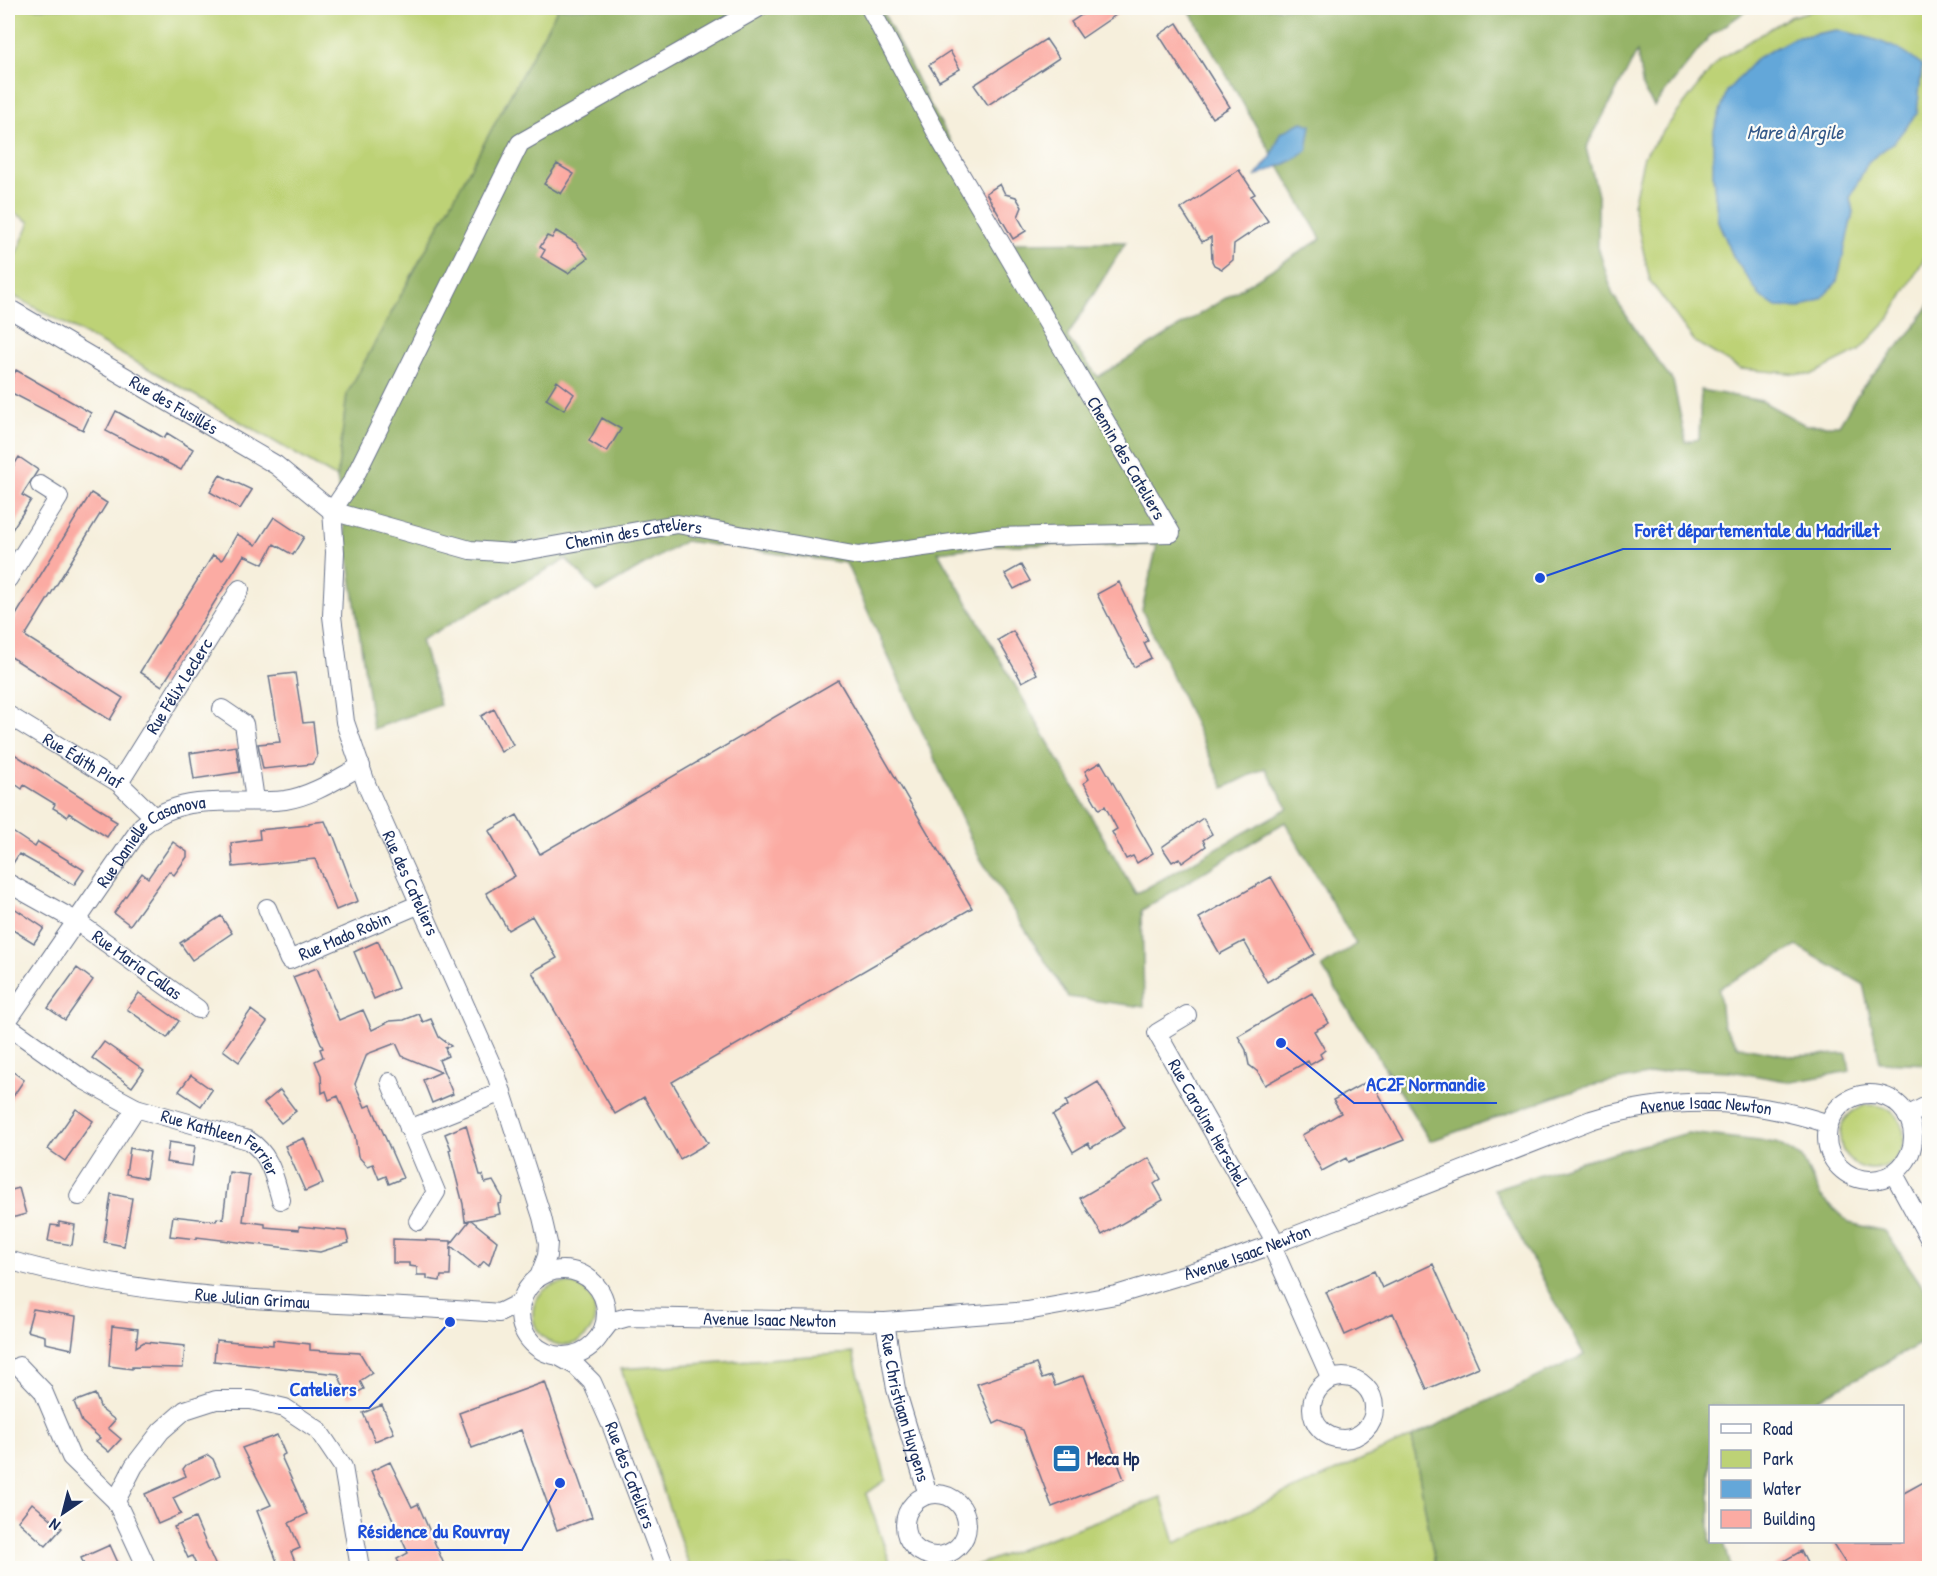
<svg xmlns="http://www.w3.org/2000/svg" width="1937" height="1576" font-family="'Patrick Hand',sans-serif">
<style>
.green{fill:#bdd276;stroke:#6c806a;stroke-width:1.5;fill-rule:evenodd}
.forest{fill:#96b467;stroke:#587262;stroke-width:1.5;fill-rule:evenodd}
.water{fill:#64a7d9;stroke:#406b9c;stroke-width:1.5}
.building{fill:#fbaba3}
.lines{fill:none;stroke-linecap:round;stroke-linejoin:round}
.minor-casing{stroke:#68728a;stroke-width:20}
.minor{stroke:#fff;stroke-width:18}
.labels{text-anchor:middle;stroke-width:4.5;stroke-linejoin:round;paint-order:stroke}
.street-label{font-size:18px;fill:#1b2f5e;stroke:#fdfcf7}
.poi-label{font-size:18px;font-weight:bold;fill:#1b2f5e;stroke:#fdfcf7;text-anchor:start}
.water-label{font-size:20px;font-style:italic;fill:#355989;stroke:#fdfcf7}
.leader{fill:none;stroke:#1d4ed8;stroke-width:2}
.callout-dot{fill:#1d4ed8;stroke:#fdfcf7;stroke-width:2}
.callout-label{font-size:20px;text-anchor:middle;font-weight:bold;fill:#1d4ed8;stroke:#fdfcf7;stroke-width:4.5;stroke-linejoin:round;paint-order:stroke}
</style>
<rect width="100%" height="100%" fill="#fdfcf7"/>
<filter id="ink" filterUnits="userSpaceOnUse"><feTurbulence type="fractalNoise" baseFrequency=".0167" numOctaves="2"/><feDisplacementMap in="SourceGraphic" scale="12" xChannelSelector="R" yChannelSelector="G"/><feConvolveMatrix kernelMatrix="1 2 1 2 8 2 1 2 1" color-interpolation-filters="sRGB"/></filter>
<filter id="wash" filterUnits="userSpaceOnUse"><feTurbulence type="fractalNoise" baseFrequency=".008" numOctaves="4" result="noise"/><feDisplacementMap in="SourceGraphic" scale="24" xChannelSelector="R" yChannelSelector="G"/><feGaussianBlur stdDeviation="1.35" result="paint"/><feColorMatrix in="noise" values="0 0 0 0 0 0 0 0 0 0 0 0 0 0 0 0 0 1.4 0 .05"/><feComposite in="paint" operator="in"/></filter>
<g filter="url(#wash)">
<rect width="100%" height="100%" fill="#f6efdc"/>
<path class="green" d="M8,8H558L347,394L337,478L158,374L8,293V273L30,222L8,209Z
M1820,8H1920L1929,15V250L1890,318L1859,351L1811,375L1740,369L1695,342L1650,281L1633,205L1644,156L1719,59L1790,17ZM1837,30L1895,141L1868,162L1850,198L1853,212L1848,231L1734,258L1718,221L1713,176L1757,58L1794,38Z
M1840 1137a32 32 0 1 1 64 0a32 32 0 1 1-64 0Z
M533 1314a31 31 0 1 1 62 0a31 31 0 1 1-62 0Z
M853,1353L886,1480L866,1494L892,1568H690L621,1369Z
M1412,1437L1436,1568H969L1161,1497L1175,1543Z"/>
<path class="forest" d="M558,8H881L928,101L1009,243L1126,242L1067,337L1098,377L1321,239L1188,8H1750L1709,37L1654,106L1643,89L1637,52L1586,148L1598,195V247L1613,295L1645,344L1673,381L1686,442L1699,439L1701,390L1762,401L1805,425H1839L1861,389L1914,328L1929,305V1064L1880,1062L1863,984L1797,946L1719,988L1723,1026L1738,1046L1791,1056L1847,1054L1850,1071L1792,1082L1730,1071L1677,1069L1580,1088L1430,1141L1322,967L1356,944L1285,822L1142,910L1144,1007L1068,997L978,855L846,563L685,541L598,592L566,559L421,640L440,705L373,729L337,478L347,394ZM996,545H1157L1142,610L1224,788L1265,768L1288,808L1136,894L938,552Z
M1688,1133L1777,1143L1802,1158L1821,1197L1849,1223L1885,1231L1929,1296V1339L1806,1406H1710V1542H1724L1731,1567L1436,1568L1412,1437L1584,1355L1494,1189L1578,1162Z"/>
<path class="water" d="M1837,30C1869,37 1898,44 1922,66L1917,113L1895,141L1868,162L1850,198L1853,212L1837,282L1822,298L1801,308L1776,307L1760,296L1734,258L1718,221L1713,176V133L1727,91L1757,58L1794,38Z
M1302,122L1311,125L1307,150C1297,162 1270,168 1255,177L1271,157L1281,133Z"/>
<g id="blocks">
<path class="building" d="M1092,8H1126L1082,38L1071,22Z
M1177,23L1230,107L1212,118L1159,35Z
M1046,39L1059,58L988,105L974,85Z
M950,51L960,69L939,81L929,65Z
M557,164L574,174L561,194L544,184Z
M1239,170L1255,194L1251,196L1268,221L1234,244L1233,260L1222,269L1214,265L1212,261L1211,237L1202,242L1181,209Z
M1000,184L1005,194L1016,197L1022,207L1018,217L1026,231L1013,239L986,193Z
M556,231L576,243L588,258L568,273L541,257L545,250L540,247L547,236L552,238Z
M16,370L91,413L83,430L8,391V386Z
M557,381L574,394L564,410L546,399Z
M116,411L164,438L167,433L193,449L181,470L106,431Z
M602,418L621,429L607,452L589,441Z
M19,457L38,470L22,495L31,500L8,536V466L12,468Z
M220,475L252,490L240,509L210,492Z
M91,493L107,503L25,636L123,698L110,720L8,655V628Z
M274,517L304,537L293,555L274,544L263,564L244,555L162,686L140,672L213,555L222,560L237,534L256,545Z
M1021,565L1030,581L1014,589L1005,574Z
M1119,582L1148,641L1144,643L1151,658L1134,667L1097,594Z
M1013,631L1037,674L1022,682L998,640Z
M295,673L303,723L313,722L317,757L312,764L263,769L258,744L280,742L269,676Z
M838,680L972,908L672,1082L708,1143L680,1159L644,1097L615,1114L532,972L557,958L532,916L508,930L486,893L515,876L489,831L517,815L540,854Z
M494,709L513,745L501,752L481,716Z
M236,746L240,772L194,779L190,753Z
M8,750L111,816L110,818L117,822L107,837L69,813L67,817L60,812L53,808L55,804L24,785L22,789L8,779Z
M1101,762L1153,853L1137,863L1133,856L1126,859L1112,832L1117,829L1105,806L1099,809L1084,783L1089,779L1085,771Z
M1203,818L1212,834L1203,840L1206,846L1182,863L1179,858L1172,862L1162,847Z
M325,821L331,835L333,834L358,901L336,910L315,859L233,867L231,843L260,839L259,830L309,825V823Z
M8,829L35,847L38,842L84,870L74,885L19,854L8,871Z
M173,842L187,852V857L174,875L169,871L130,925L114,913L142,873L148,878Z
M1271,877L1315,954L1267,982L1244,941L1220,954L1199,918Z
M8,904L44,928L34,943L8,927Z
M221,916L232,933L192,960L180,943Z
M378,941L398,988L374,999L354,952Z
M77,968L93,980L65,1020L48,1008Z
M317,968L339,1020L363,1010L372,1030L390,1021L404,1020L419,1014L423,1022L431,1019L439,1037L451,1046L445,1048L448,1056L439,1060L453,1094L432,1103L423,1080L441,1072L402,1056L396,1043L367,1054L355,1084L365,1107L371,1105L403,1178L389,1184L386,1176L379,1179L373,1164L367,1166L358,1156L355,1136L338,1096L329,1100L326,1091L322,1093L321,1075L315,1061L323,1057L320,1049L323,1048L293,977Z
M139,993L179,1021L167,1038L127,1009Z
M1312,993L1329,1023L1314,1031L1325,1050L1320,1054L1322,1058L1310,1065L1308,1061L1265,1085L1258,1072L1249,1065L1246,1050L1238,1036Z
M251,1010L267,1022L239,1062L223,1050Z
M104,1042L144,1070L132,1087L92,1058Z
M8,1068L24,1080L8,1104Z
M191,1075L212,1090L201,1106L179,1091Z
M1370,1080L1404,1140L1348,1162L1346,1158L1322,1171L1302,1135L1341,1113L1333,1100Z
M1098,1082L1125,1128L1091,1148L1088,1143L1073,1152L1053,1115L1068,1106L1066,1101Z
M280,1090L296,1111L281,1123L264,1103Z
M76,1109L93,1121L65,1161L48,1149Z
M466,1125L480,1175H483L485,1183L493,1181L502,1197L501,1203L498,1204L500,1214L471,1220L497,1241L489,1265L484,1261L478,1268L451,1246L450,1276H441L440,1281L427,1279V1275H417V1267L409,1266V1263H393V1239L451,1241V1244L470,1220L465,1221L463,1204L449,1150L451,1149L445,1134Z
M304,1138L323,1183L305,1191L285,1146Z
M169,1142L195,1146L192,1166L166,1162Z
M130,1148L150,1152L146,1178L126,1174Z
M1149,1158L1161,1179L1154,1184L1163,1200L1102,1235L1080,1198Z
M229,1172L249,1175L243,1221L265,1224V1227L299,1230V1226L346,1231L349,1243L320,1252L197,1237V1239L170,1236L173,1216L216,1221L217,1218L223,1219Z
M19,1188L26,1214L8,1219V1191Z
M111,1194L132,1198L124,1246L104,1242Z
M59,1222L75,1225L72,1245L48,1241L51,1225L59,1226Z
M1433,1264L1479,1367L1427,1389L1393,1313L1345,1335L1326,1292L1374,1271L1382,1288Z
M33,1309L76,1316L72,1349L45,1343V1336L27,1331Z
M112,1326L138,1329L136,1347L144,1342L185,1346L183,1368L132,1367V1369L109,1366Z
M216,1340L273,1345V1340L310,1344V1350L360,1353L372,1373L360,1381L364,1389L348,1397L338,1374L214,1361Z
M1036,1364L1042,1379L1051,1376L1055,1386L1084,1375L1124,1479L1052,1507L1023,1430L1000,1421L994,1424L977,1384Z
M545,1382L592,1517L557,1530L521,1430L472,1448L459,1413Z
M95,1394L101,1409L115,1420L108,1428L121,1439L109,1452L96,1441L100,1438L82,1422L74,1402Z
M382,1405L394,1433L375,1441L363,1413Z
M277,1435L285,1454L281,1456L307,1514L289,1523L300,1548L291,1552L298,1569H280L257,1511L271,1505L242,1448Z
M208,1455L213,1459L220,1475L173,1498L181,1514L158,1524L145,1494L186,1476L183,1469L186,1465Z
M390,1462L412,1507L418,1504L446,1569H402L397,1559L408,1553L371,1471Z
M1929,1479V1569H1849L1832,1542H1902V1494Z
M32,1503L62,1528L46,1546L18,1521Z
M195,1518L217,1569H198L192,1556L188,1558L174,1527Z
M110,1545L119,1565L111,1569H86L81,1558Z
M1801,1551L1810,1569H1770Z"/>
</g>
</g>
<g filter="url(#ink)">
<use href="#blocks" fill-opacity="0" stroke="#68728a" stroke-width="1.5"/>
<g class="lines">
<defs>
<g id="minor">
<path id="s1" d="M8,308L276,465L332,511L470,550L513,553L677,524L859,556L995,537L1171,533L942,143L870,8"/>
<path id="s2" d="M332,511L335,552L332,616L345,722L367,786L497,1077L542,1217L548,1243L547,1256L539,1277"/>
<path d="M332,511L353,480L520,143L758,8"/>
<path d="M8,579L59,497L40,485"/>
<path d="M222,709L244,724L255,800"/>
<path id="s3" d="M8,715L119,783L153,816"/>
<path id="s4" d="M119,783L240,589"/>
<path id="s5" d="M8,883L76,921L198,1009"/>
<path id="s6" d="M267,908L289,960L420,904"/>
<path id="s7" d="M1187,1015L1157,1033L1271,1234L1275,1253L1331,1379"/>
<path id="s8" d="M8,1020L142,826C185,790 235,806 285,800C312,796 337,779 361,766"/>
<path id="s9" d="M8,1026L84,1080L136,1108L248,1140C270,1154 274,1176 281,1200"/>
<path d="M390,1082L436,1192L418,1221"/>
<circle cx="1870" cy="1137" r="43"/>
<path d="M1907,1116L1930,1104"/>
<path d="M409,1129L502,1092"/>
<path d="M1894,1174L1930,1240"/>
<path d="M79,1196L136,1108"/>
<path id="s10" d="M8,1260C167,1306 335,1300 499,1313L521,1302"/>
<circle cx="563" cy="1313" r="43"/>
<path id="s11" d="M885,1322L896,1389L928,1495"/>
<path id="s12" d="M603,1331L610,1322L628,1317L885,1322L1027,1311L1116,1295L1219,1264L1274,1244L1591,1120C1670,1095 1750,1098 1829,1124"/>
<path id="s13" d="M558,1356L576,1366L592,1382L612,1427L665,1568"/>
<path d="M19,1366L43,1391L71,1457L116,1501"/>
<circle cx="1343" cy="1408" r="31"/>
<circle cx="936" cy="1525" r="31"/>
<path d="M147,1568L116,1501L134,1466L161,1431L185,1410L216,1400H251L285,1408L318,1430L343,1467L360,1568"/>
</g>
</defs>
<use href="#minor" class="minor-casing"/>
<use href="#minor" class="minor"/>
</g>
</g>
<defs>
<symbol id="office-square" viewBox="-11 -11 22 22"><rect x="-9" y="-9" width="18" height="18" rx="4" fill="#1f6fb2" stroke="#fdfcf7"/><path d="M-6-3h4V-5.5h4V-3h4V5H-6ZM-1-4.5V-3h2v-1.5ZM-6 0V1H6V0Z" fill="#fff"/></symbol>
</defs>
<g fill-rule="evenodd">
<use href="#office-square" x="1050" y="1442" width="33" height="33"/>
</g>
<g class="labels">
<g class="street-label">
<text dy="6" stroke="none"><textPath href="#s1" startOffset="192">Rue des Fusillés</textPath></text>
<text transform="translate(1126 458) rotate(60)" y="6">Chemin des Cateliers</text>
<text dy="6" stroke="none"><textPath href="#s1" startOffset="692">Chemin des Cateliers</textPath></text>
<text dy="6" stroke="none"><textPath href="#s4" startOffset="114">Rue Félix Leclerc</textPath></text>
<text dy="6" stroke="none"><textPath href="#s3" startOffset="88">Rue Édith Piaf</textPath></text>
<text dy="6" stroke="none"><textPath href="#s8" startOffset="234">Rue Danielle Casanova</textPath></text>
<text dy="6" stroke="none"><textPath href="#s2" startOffset="386">Rue des Cateliers</textPath></text>
<text dy="6" stroke="none"><textPath href="#s6" startOffset="117">Rue Mado Robin</textPath></text>
<text dy="6" stroke="none"><textPath href="#s5" startOffset="153">Rue Maria Callas</textPath></text>
<text dy="6" stroke="none"><textPath href="#s12" startOffset="1143">Avenue Isaac Newton</textPath></text>
<text dy="6" stroke="none"><textPath href="#s7" startOffset="138">Rue Caroline Herschel</textPath></text>
<text dy="6" stroke="none"><textPath href="#s9" startOffset="246">Rue Kathleen Ferrier</textPath></text>
<text dy="6" stroke="none"><textPath href="#s12" startOffset="658">Avenue Isaac Newton</textPath></text>
<text dy="6" stroke="none"><textPath href="#s10" startOffset="248">Rue Julian Grimau</textPath></text>
<text dy="6" stroke="none"><textPath href="#s12" startOffset="172">Avenue Isaac Newton</textPath></text>
<text dy="6" stroke="none"><textPath href="#s11" startOffset="88">Rue Christiaan Huygens</textPath></text>
<text dy="6" stroke="none"><textPath href="#s13" startOffset="144">Rue des Cateliers</textPath></text>
</g>
<g class="poi-label">
<text x="1087" y="1465">Meca Hp</text>
</g>
<g class="water-label">
<text x="1795" y="139">Mare à Argile</text>
</g>
</g>
<path class="leader" d="M1540 578L1623 549H1891M1281 1043L1354 1103H1497M450 1322L369 1408H278M560 1483L522 1550H346"/>
<g class="callout-dot">
<circle cx="1540" cy="578" r="6"/>
<circle cx="1281" cy="1043" r="6"/>
<circle cx="450" cy="1322" r="6"/>
<circle cx="560" cy="1483" r="6"/>
</g>
<g class="callout-label">
<text x="1757" y="537">Forêt départementale du Madrillet</text>
<text x="1426" y="1091">AC2F Normandie</text>
<text x="323" y="1396">Cateliers</text>
<text x="434" y="1538">Résidence du Rouvray</text>
</g>
<rect width="1937" height="1576" fill="none" stroke="#fdfcf7" stroke-width="30"/>
<rect x="1709" y="1405" width="195" height="138" fill="#fdfcf7" stroke="#a3aaba" stroke-width="1.5"/>
<rect x="1721" y="1424" width="30" height="9" fill="#ffffff" stroke="#a3aaba" stroke-width="1.5"/>
<text x="1763" y="1435" font-size="18" fill="#1b2f5e">Road</text>
<rect x="1721" y="1450" width="30" height="18" fill="#bdd276" stroke="#a3aaba" stroke-width="1.5"/>
<text x="1763" y="1465" font-size="18" fill="#1b2f5e">Park</text>
<rect x="1721" y="1480" width="30" height="18" fill="#64a7d9" stroke="#a3aaba" stroke-width="1.5"/>
<text x="1763" y="1495" font-size="18" fill="#1b2f5e">Water</text>
<rect x="1721" y="1510" width="30" height="18" fill="#fbaba3" stroke="#a3aaba" stroke-width="1.5"/>
<text x="1763" y="1525" font-size="18" fill="#1b2f5e">Building</text>
<g transform="translate(63 1513) rotate(215)" stroke="#fdfcf7" stroke-width="4.5" paint-order="stroke">
<path d="M0-4.5L10 22L0 15L-10 22Z" fill="#1b2f5e"/>
<text y="-9" font-size="16" font-weight="bold" text-anchor="middle" fill="#1b2f5e">N</text>
</g>
</svg>
